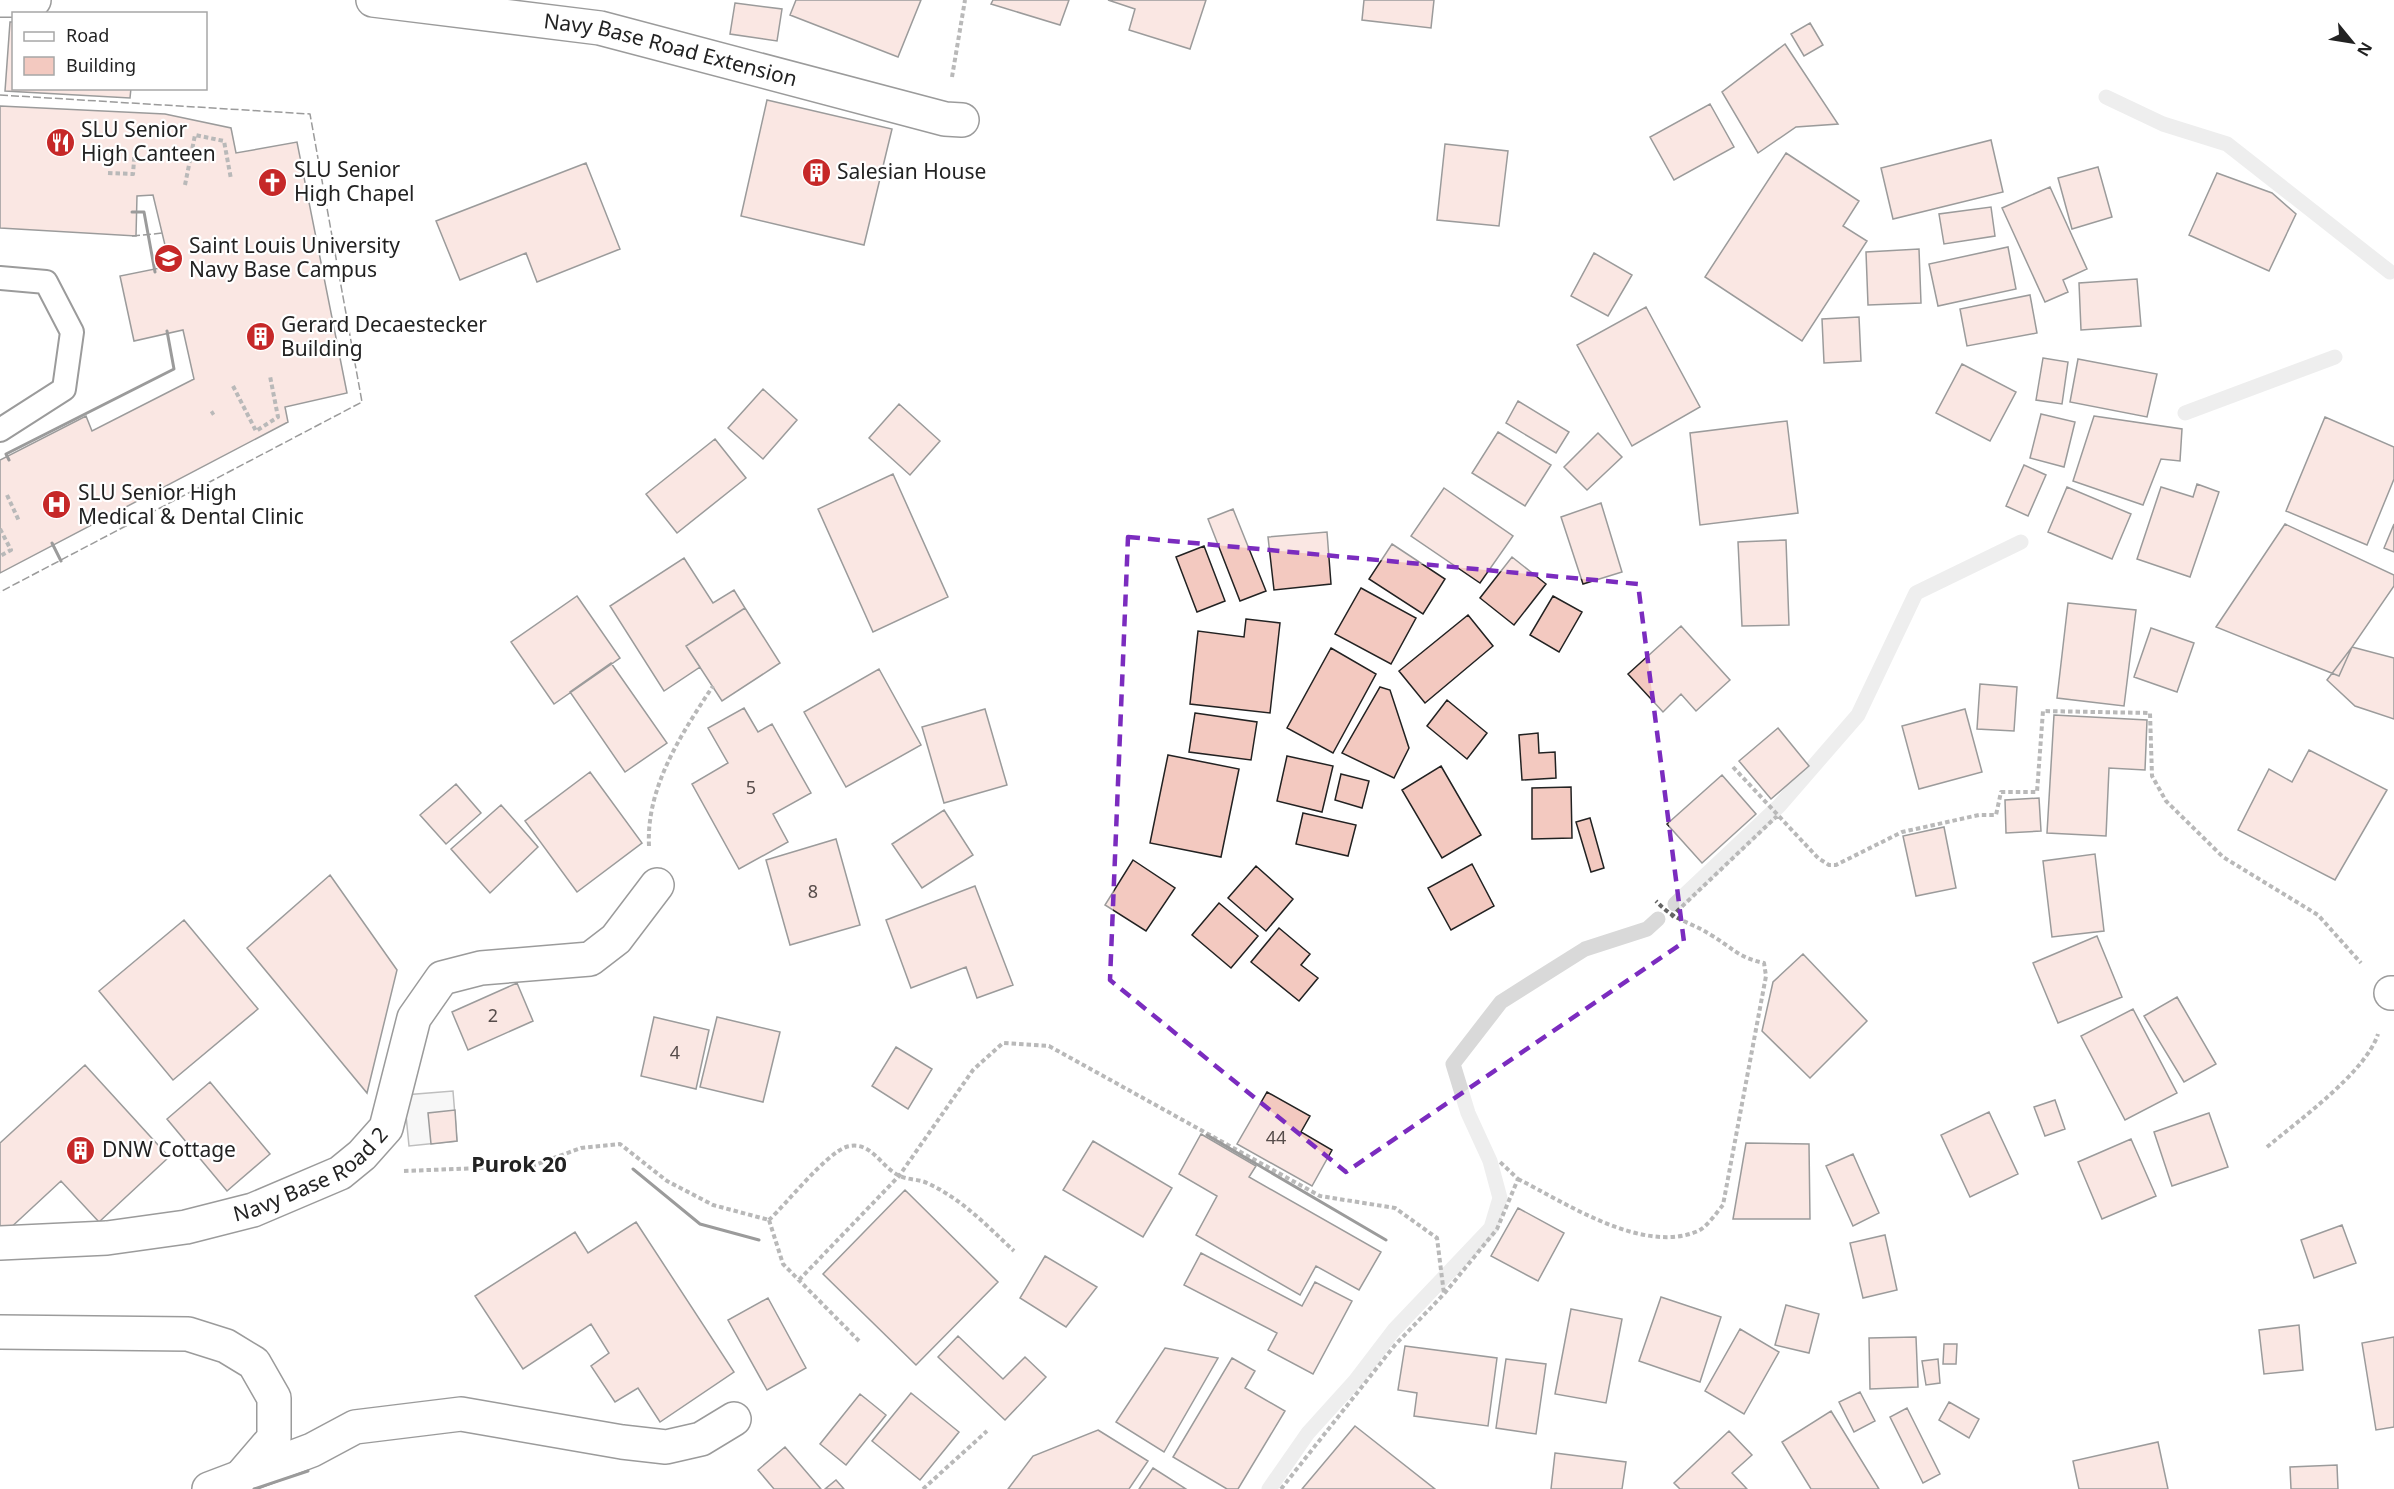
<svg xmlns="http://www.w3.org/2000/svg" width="2394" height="1489" font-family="'Noto Sans',sans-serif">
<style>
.parking{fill:#ededed;stroke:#6f6f6f;stroke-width:1.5}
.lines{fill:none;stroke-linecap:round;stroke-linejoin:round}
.stream{stroke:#d9d9d9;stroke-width:15}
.building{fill:#f3c9c0;stroke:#222;stroke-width:1.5}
.service-casing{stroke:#222;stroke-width:26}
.minor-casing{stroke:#222;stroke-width:36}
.path{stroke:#646464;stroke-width:4;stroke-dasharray:4.5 3;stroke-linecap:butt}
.service{stroke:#fff;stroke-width:22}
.minor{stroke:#fff;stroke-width:33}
.fence{stroke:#222;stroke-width:1.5;stroke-dasharray:8 3;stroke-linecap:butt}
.wall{stroke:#222;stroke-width:3}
.marked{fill:none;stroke:#7b2cbf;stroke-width:4.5;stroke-dasharray:12 8;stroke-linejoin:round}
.labels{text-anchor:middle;stroke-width:4.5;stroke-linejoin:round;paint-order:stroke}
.number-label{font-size:18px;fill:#564c4a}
.street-label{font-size:21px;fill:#222;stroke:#fff}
.poi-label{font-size:21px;fill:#222;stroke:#fff;text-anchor:start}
.neighbourhood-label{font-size:22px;font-weight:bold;fill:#222;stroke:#fff}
</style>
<rect width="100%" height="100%" fill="#fff"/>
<path class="parking" d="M453,1091L457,1141L409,1146L404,1095Z"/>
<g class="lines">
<path class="stream" d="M2106,97L2163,124L2227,144L2390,272
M2185,413L2335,357
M1675,904L1779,806L1858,715L1916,593L2021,542
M1269,1489L1308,1433L1355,1381L1394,1330L1491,1228L1500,1198L1490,1161L1468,1113L1453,1064L1501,1002L1585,949L1647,929L1658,919"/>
</g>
<path class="building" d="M796,0H921L898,57L790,15Z
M993,0H1069L1060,25L991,4Z
M1108,0H1206L1190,49L1129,30L1135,9Z
M1364,0H1434L1431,28L1362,20Z
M735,3L782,9L777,41L730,34Z
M10,22H14V88H131L130,98L5,91Z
M1810,23L1823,45L1804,56L1791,34Z
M1785,44L1838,124L1796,127L1758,153L1722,92Z
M767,100L892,129L864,245L741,216Z
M1710,104L1734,147L1674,180L1650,137Z
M0,106L165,114L231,128L236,153L297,142L347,393L285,407L288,422L0,573V460L86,416L92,431L194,379L183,330L134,341L120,276L170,266L153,195L137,196L136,236L0,228Z
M1991,140L2003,192L1893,219L1881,168Z
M1445,144L1508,151L1499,226L1437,220Z
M1786,153L1859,201L1843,226L1867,241L1802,341L1705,277Z
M586,163L620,249L537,282L526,253L460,280L436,221Z
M2098,167L2112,217L2072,229L2058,178Z
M2217,173L2272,193L2296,214L2269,271L2189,235Z
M2050,187L2087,269L2063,280L2068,292L2045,302L2002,208Z
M1991,207L1995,236L1944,244L1939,214Z
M2008,247L2016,289L1938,306L1929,264Z
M1919,249L1921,303L1868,305L1866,252Z
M1594,253L1632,275L1608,316L1571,296Z
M2137,279L2141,326L2081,330L2079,283Z
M2030,295L2037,333L1967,346L1960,309Z
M1646,307L1700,407L1632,446L1577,345Z
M1859,317L1861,361L1824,363L1822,319Z
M2043,358L2068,362L2062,404L2036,400Z
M2078,359L2157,374L2147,417L2070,402Z
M1962,364L2016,392L1990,441L1936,413Z
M763,389L797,420L763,459L728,428Z
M1518,401L1569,432L1556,453L1506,423Z
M899,404L940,441L910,475L869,438Z
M2041,414L2075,422L2064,467L2030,458Z
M2094,416L2182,429L2180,461L2161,459L2143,505L2073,481Z
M2325,417L2394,447V479L2367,545L2286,511Z
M1787,421L1798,513L1700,525L1690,433Z
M1498,432L1551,465L1525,506L1472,473Z
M1598,433L1622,457L1587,490L1564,467Z
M715,439L746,478L677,533L646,494Z
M2024,465L2046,475L2028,516L2006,506Z
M893,474L948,597L873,632L818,509Z
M2197,484L2219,492L2190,577L2137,559L2161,487L2193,497Z
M2067,487L2131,514L2112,559L2048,532Z
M1444,488L1513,536L1480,583L1411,536Z
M1601,503L1622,572L1583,584L1561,517Z
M1233,509L1266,591L1240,601L1208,519Z
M2285,524L2394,575V586L2352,647L2339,676L2216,627Z
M2394,524V552L2384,548Z
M1327,532L1331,584L1274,590L1268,537Z
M1786,540L1789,625L1742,626L1738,542Z
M1392,544L1445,579L1423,614L1369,579Z
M1204,546L1225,601L1197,612L1176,557Z
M1512,557L1546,584L1514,625L1480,598Z
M684,558L713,603L734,590L745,608L686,646L700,667L664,691L610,606Z
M1361,588L1416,618L1391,664L1335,634Z
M577,596L620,658L554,704L511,642Z
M1553,596L1582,612L1559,652L1530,635Z
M2068,603L2136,610L2124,706L2057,698Z
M745,608L780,663L722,701L686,646Z
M1468,615L1493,646L1425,703L1399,671Z
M1246,619L1280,623L1270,713L1190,704L1198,631L1244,637Z
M1681,626L1730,680L1696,711L1681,694L1663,712L1628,674Z
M2151,628L2194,643L2177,692L2134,677Z
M2352,647L2394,658V719L2355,706L2327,680Z
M1331,648L1376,674L1333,753L1287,728Z
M611,663L667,743L625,772L570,692Z
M879,669L921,745L846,787L804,712Z
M1980,684L2017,687L2014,731L1977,729Z
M1380,687L1390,690L1409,748L1394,778L1342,753Z
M1447,700L1487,733L1467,759L1427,726Z
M744,708L758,732L772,724L811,793L773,814L788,842L739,869L692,784L728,763L708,728Z
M985,709L1007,785L944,803L922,727Z
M1965,709L1982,772L1919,789L1902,726Z
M1195,713L1257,722L1251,760L1189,752Z
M2054,715L2147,720L2145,770L2109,768L2106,836L2047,833Z
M1778,728L1809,766L1771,799L1739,761Z
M1538,733L1539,753L1555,752L1556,778L1522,780L1519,735Z
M2309,750L2387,790L2335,880L2238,830L2269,769L2292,782Z
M1168,755L1239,769L1221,857L1150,843Z
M1287,756L1333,766L1322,812L1277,801Z
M1441,766L1481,835L1442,858L1402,790Z
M590,772L642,843L577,892L525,821Z
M1341,774L1369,781L1362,808L1335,800Z
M1722,775L1756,814L1702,863L1667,824Z
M456,784L481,813L446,844L420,815Z
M1571,787L1572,838L1532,839V788Z
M2039,798L2041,831L2006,833L2005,800Z
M501,805L538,847L490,893L451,849Z
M944,810L973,855L922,888L892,844Z
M1303,813L1356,825L1348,856L1296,844Z
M1590,818L1604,868L1591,872L1576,822Z
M1944,827L1956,888L1916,896L1903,836Z
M836,839L860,925L790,945L766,860Z
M2095,854L2104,931L2052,937L2043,861Z
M1133,860L1175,888L1146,931L1105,905Z
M1472,864L1494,906L1451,930L1428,888Z
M1256,866L1293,899L1266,931L1228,898Z
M330,875L397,970L367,1093L247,948Z
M975,886L1013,985L977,998L966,967L911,988L886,920Z
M1219,903L1258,936L1231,968L1192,935Z
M184,920L258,1009L173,1080L99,991Z
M1279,928L1310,954L1301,965L1318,978L1299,1001L1251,962Z
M2097,936L2122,997L2058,1023L2033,963Z
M1803,954L1867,1021L1810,1078L1762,1031L1773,982Z
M517,983L533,1021L468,1050L452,1012Z
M2177,997L2216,1064L2184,1082L2144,1016Z
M2133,1009L2177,1093L2125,1120L2081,1036Z
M654,1017L709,1030L696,1089L641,1076Z
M717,1017L780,1032L763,1102L700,1087Z
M896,1047L932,1069L908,1109L872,1086Z
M85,1065L169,1157L99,1222L61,1181L6,1232L0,1225V1143Z
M210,1082L270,1154L227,1191L167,1119Z
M1267,1092L1310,1116L1301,1132L1332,1150L1312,1186L1237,1144Z
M2055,1100L2065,1129L2045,1136L2034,1107Z
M455,1110L457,1141L431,1144L428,1113Z
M1989,1112L2018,1174L1970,1197L1941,1135Z
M2209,1113L2228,1167L2172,1186L2154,1132Z
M1201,1134L1256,1166L1249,1177L1381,1252L1359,1290L1316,1266L1300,1295L1196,1235L1217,1196L1179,1174Z
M2131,1139L2156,1196L2102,1219L2078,1162Z
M1093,1141L1172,1188L1143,1237L1063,1190Z
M1746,1143L1809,1144L1810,1219H1733Z
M1853,1154L1879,1213L1853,1226L1826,1166Z
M905,1190L998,1282L916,1365L823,1274Z
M1518,1208L1564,1233L1538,1281L1491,1256Z
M636,1222L734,1372L660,1422L638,1388L615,1402L591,1366L609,1353L591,1324L523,1369L475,1296L575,1232L588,1253Z
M2342,1225L2356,1263L2314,1278L2301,1240Z
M1885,1235L1897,1290L1863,1298L1850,1243Z
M1201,1253L1302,1306L1315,1282L1352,1301L1313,1374L1268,1350L1277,1333L1184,1285Z
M1045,1256L1097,1287L1066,1327L1020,1298Z
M1661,1297L1721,1317L1700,1382L1639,1361Z
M768,1298L806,1368L767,1390L728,1320Z
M1786,1305L1819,1314L1809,1353L1775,1345Z
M1571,1309L1622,1319L1606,1403L1555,1394Z
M2299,1325L2303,1370L2264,1374L2259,1330Z
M1740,1329L1779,1352L1744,1414L1705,1391Z
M958,1336L1003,1379L1025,1357L1046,1377L1005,1420L938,1357Z
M1916,1337L1918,1387L1870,1389L1869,1338Z
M2394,1337V1427L2376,1430L2362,1343Z
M1944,1344H1957L1956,1364H1943Z
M1405,1346L1497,1358L1488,1426L1414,1416L1417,1393L1398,1390Z
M1165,1348L1218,1358L1164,1452L1116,1422Z
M1232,1358L1255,1371L1245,1388L1285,1411L1238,1489H1227L1173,1457Z
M1506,1359L1546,1364L1536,1434L1496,1428Z
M1938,1359L1940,1383L1926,1385L1922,1361Z
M1860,1392L1875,1421L1854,1432L1839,1402Z
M911,1393L959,1432L920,1480L872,1441Z
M860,1394L886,1415L846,1465L820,1444Z
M1949,1402L1979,1419L1969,1438L1939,1420Z
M1907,1408L1940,1474L1923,1483L1890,1417Z
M1831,1411L1879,1489H1811L1782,1442Z
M1355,1426L1435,1489H1302Z
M1098,1430L1148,1461L1129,1489H1008L1033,1456Z
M1729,1431L1752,1455L1732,1473L1747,1489H1680L1674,1483Z
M2158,1442L2168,1489H2079L2073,1461Z
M785,1447L821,1489H774L758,1470Z
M1555,1453L1626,1462L1622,1489H1551Z
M2337,1465L2338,1489H2291L2290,1467Z
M1153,1468L1186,1489H1139Z
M836,1480L844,1489H825Z"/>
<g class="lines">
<defs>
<path id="service" d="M0,278L46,282L72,332L64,389L0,430"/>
<g id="minor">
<path d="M0,0H34"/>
<path id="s1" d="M373,0L600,28L945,119L962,120"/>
<path d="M2391,993H2394"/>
<path id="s2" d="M0,1243L107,1238L186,1227L253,1210L340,1173L362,1155L386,1128L414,1018L442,978L481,968L590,959L616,939L657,885"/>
<path d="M0,1332L188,1334L226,1346L254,1363L274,1398V1438L243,1474"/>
<path d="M209,1489L312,1450L355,1427L461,1414L622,1442L666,1447L701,1439L734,1419"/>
</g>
</defs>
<use href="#service" class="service-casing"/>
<use href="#minor" class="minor-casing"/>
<path class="path" d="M952,77L965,0
M108,173L133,174L135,147
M185,185L195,135L224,141L231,179
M233,386L256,431L278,417L270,376
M211,414L214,412
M7,495L19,521
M0,529L11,550L0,556
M1733,767L1818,858L1829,865H1836L1902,832L1979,815H1996L2001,792H2037L2043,711L2150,713L2152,776L2166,801L2223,857L2318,915L2361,963
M649,846C646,787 682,733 713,686
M1671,917L1777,816
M2267,1147C2298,1121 2366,1072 2378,1034
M404,1171L532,1166L581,1148L620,1144L667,1181L713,1205L769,1220
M1518,1179C1566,1203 1643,1255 1698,1231C1707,1227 1717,1212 1723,1205L1766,976L1764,963C1737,957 1733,948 1711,935C1689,921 1676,922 1656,901
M769,1220C787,1203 826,1154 846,1147C871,1139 881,1168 900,1176C908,1180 919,1179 927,1183C962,1199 986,1225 1014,1251
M769,1220L783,1264L859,1341
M799,1280L899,1176L973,1070L1003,1043L1049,1046L1320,1196L1395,1208L1437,1238L1444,1294
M923,1489L987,1431
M1281,1489L1395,1345L1444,1294L1497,1229L1518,1179L1500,1162"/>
<use href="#service" class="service"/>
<use href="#minor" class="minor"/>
<path class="fence" d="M0,95L310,114L362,402L0,592
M132,236L163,233"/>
<path class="wall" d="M132,212H144L155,272
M9,460L6,454L174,369L167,331
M52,543L61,561
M1207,1135L1386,1240
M633,1169L700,1224L759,1240
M254,1489L308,1471"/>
</g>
<path d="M0 0H2394V1489H0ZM1128,537L1638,584L1684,942L1346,1172L1110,980Z" fill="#fff" fill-opacity=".55" fill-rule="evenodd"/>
<path class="marked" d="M1128,537L1638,584L1684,942L1346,1172L1110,980Z"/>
<defs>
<symbol id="restaurant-disc" viewBox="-11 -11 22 22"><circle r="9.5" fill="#c62828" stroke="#fff"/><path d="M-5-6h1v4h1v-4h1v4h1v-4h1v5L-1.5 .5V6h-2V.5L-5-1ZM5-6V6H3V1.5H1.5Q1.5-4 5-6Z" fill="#fff"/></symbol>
<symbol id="building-disc" viewBox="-11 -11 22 22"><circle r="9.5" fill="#c62828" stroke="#fff"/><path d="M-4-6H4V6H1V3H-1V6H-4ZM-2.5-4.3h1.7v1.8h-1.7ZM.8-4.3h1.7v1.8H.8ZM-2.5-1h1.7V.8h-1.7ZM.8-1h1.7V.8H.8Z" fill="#fff"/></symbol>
<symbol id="church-disc" viewBox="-11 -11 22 22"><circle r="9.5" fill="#c62828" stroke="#fff"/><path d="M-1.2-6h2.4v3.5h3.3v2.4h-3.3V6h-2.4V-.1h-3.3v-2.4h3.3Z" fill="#fff"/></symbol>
<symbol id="university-disc" viewBox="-11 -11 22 22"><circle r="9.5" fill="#c62828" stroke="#fff"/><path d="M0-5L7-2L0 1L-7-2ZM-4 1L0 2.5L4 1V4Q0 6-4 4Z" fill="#fff"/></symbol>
<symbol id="hospital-disc" viewBox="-11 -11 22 22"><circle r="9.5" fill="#c62828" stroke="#fff"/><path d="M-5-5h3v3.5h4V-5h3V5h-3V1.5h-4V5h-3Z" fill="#fff"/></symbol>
</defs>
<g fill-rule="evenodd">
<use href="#restaurant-disc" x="44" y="126" width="33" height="33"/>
<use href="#building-disc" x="800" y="156" width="33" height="33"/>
<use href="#church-disc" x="256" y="166" width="33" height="33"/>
<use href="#university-disc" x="152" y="242" width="33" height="33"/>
<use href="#building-disc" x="244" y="320" width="33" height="33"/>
<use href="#hospital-disc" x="40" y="488" width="33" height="33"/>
<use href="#building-disc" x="64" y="1134" width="33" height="33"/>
</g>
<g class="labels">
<g class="number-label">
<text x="751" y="794">5</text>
<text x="813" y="898">8</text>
<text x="493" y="1022">2</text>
<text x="675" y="1059">4</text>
<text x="1276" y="1144">44</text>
</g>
<g class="street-label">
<text dy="7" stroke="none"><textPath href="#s1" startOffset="302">Navy Base Road Extension</textPath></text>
<text dy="7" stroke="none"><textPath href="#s2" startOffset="324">Navy Base Road 2</textPath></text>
</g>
<g class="poi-label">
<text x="81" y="137">SLU Senior<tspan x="81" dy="24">High Canteen</tspan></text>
<text x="294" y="177">SLU Senior<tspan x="294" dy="24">High Chapel</tspan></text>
<text x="837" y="179">Salesian House</text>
<text x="189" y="253">Saint Louis University<tspan x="189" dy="24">Navy Base Campus</tspan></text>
<text x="281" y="332">Gerard Decaestecker<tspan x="281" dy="24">Building</tspan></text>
<text x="78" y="500">SLU Senior High<tspan x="78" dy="24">Medical &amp; Dental Clinic</tspan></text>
<text x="102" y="1157">DNW Cottage</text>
</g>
<g class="neighbourhood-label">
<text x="519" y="1172">Purok 20</text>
</g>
</g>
<rect x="12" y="12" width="195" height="78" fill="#ffffff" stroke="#a7a7a7" stroke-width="1.5"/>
<rect x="24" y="32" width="30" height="9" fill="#ffffff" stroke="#a7a7a7" stroke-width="1.5"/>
<text x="66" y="42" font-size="18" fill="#222222">Road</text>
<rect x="24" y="57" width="30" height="18" fill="#f3c9c0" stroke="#a7a7a7" stroke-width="1.5"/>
<text x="66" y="72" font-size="18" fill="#222222">Building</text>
<g transform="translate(2352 42) rotate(120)" stroke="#ffffff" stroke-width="4.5" paint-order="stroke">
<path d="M0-4.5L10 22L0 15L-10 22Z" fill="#222222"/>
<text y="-9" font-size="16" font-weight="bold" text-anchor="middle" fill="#222222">N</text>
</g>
</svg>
